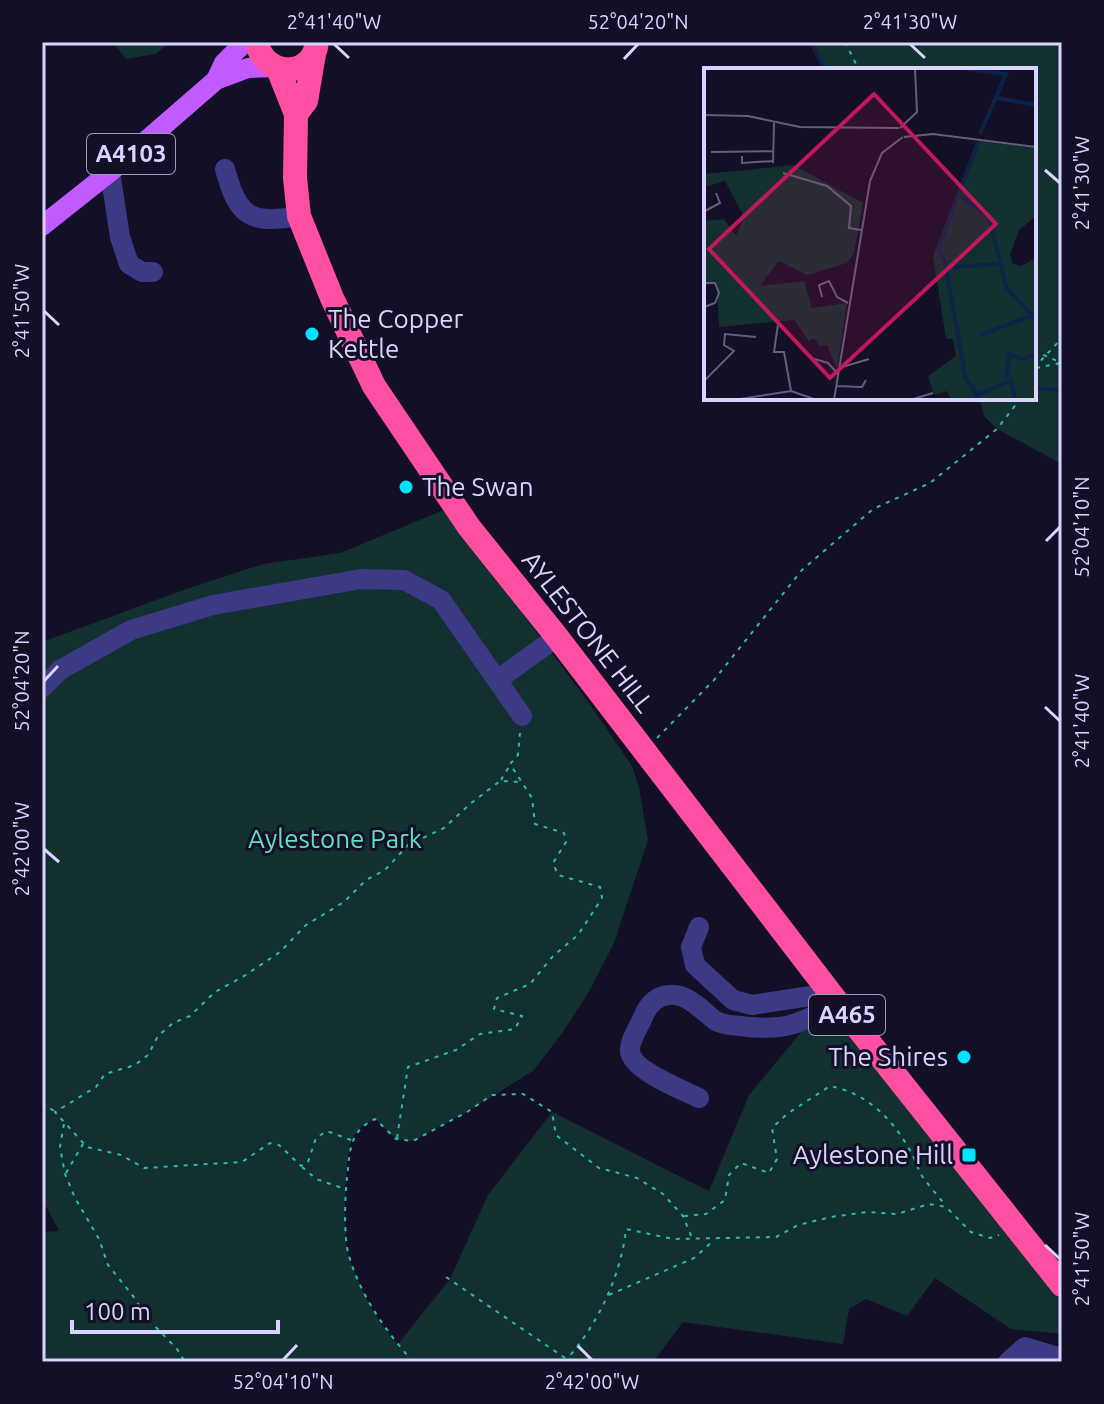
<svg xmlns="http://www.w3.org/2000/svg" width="1104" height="1404" font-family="Ubuntu,sans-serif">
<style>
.green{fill:#12302f}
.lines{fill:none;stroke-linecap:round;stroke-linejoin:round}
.stream{stroke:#0c2248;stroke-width:4}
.path{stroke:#2fb8b0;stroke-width:2;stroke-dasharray:4 6;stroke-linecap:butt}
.minor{stroke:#3d3a85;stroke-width:20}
.major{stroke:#c25bff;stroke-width:20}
.highway{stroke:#ff4fa3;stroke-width:24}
.ticks{fill:none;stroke:#d9d4ff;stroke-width:3}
.poi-dot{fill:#00e5ff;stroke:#130f26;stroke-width:3}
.labels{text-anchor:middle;stroke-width:6;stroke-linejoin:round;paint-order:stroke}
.shield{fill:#130f26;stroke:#9e99be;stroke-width:2}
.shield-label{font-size:24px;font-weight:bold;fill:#d9d4ff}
.poi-label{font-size:26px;fill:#d9d4ff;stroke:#130f26;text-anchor:start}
.street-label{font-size:26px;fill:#d9d4ff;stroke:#130f26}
.park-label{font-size:26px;fill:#5fe0c0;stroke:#130f26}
.inset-river{fill:none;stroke:#0c2248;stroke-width:4}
.inset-road{fill:none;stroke:#625e7d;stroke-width:2}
.view{fill:#c2185b;fill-opacity:0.15;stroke:#c2185b;stroke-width:4}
.inset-edge{fill:none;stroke:#d9d4ff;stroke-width:4}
.neatline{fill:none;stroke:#d9d4ff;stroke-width:3}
.ticks-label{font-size:20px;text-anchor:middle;fill:#d9d4ff}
</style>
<rect width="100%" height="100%" fill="#130f26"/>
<path class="green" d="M113,42H171L155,54L126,59Z
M811,42H1062V464L997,429L984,416L980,398H1034V70H825Z
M446,509L591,706L632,766L639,787L648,840L614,943L590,990L563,1032L533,1071L467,1112L413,1141L396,1139L375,1119C366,1123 357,1129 352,1139C344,1156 343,1239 349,1257C359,1286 376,1322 398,1344L450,1279L488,1195L552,1112L709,1191L749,1095L803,1030L834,1011L1062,1303V1334L1011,1329L935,1278L907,1316L866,1299L849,1309L843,1344L683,1322L653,1362H42V1232L59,1231L42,1199V642L189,588L263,564L340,553Z"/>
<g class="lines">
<path class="stream" d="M811,42L825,70
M813,46L824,42
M1034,388L1062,390"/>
<path class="path" d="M845,42L859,70
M1034,351L1062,363
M1034,368L1062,338
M1036,368L1061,363
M657,738L714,680L802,570L873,509L930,483L997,429L1021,398
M501,780L510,765
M42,1103L54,1111
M64,1124L60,1147L65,1174L75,1198L99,1239L108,1265L133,1296L149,1320L177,1349L185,1362
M397,1138L408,1067L456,1050L480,1034L515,1029L522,1016L494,1009L497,998L530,984L553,956L578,935L602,898L600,887L558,875L553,863L566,842L564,833L535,824L532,798L510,764L518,755L520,733
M351,1140L327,1131L316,1138L308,1162L301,1166L279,1145L270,1143L242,1162L144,1168L121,1155L87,1147L55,1112L96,1087L105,1074L135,1065L148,1055L158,1036L173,1023L190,1016L215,992L244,976L280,952L306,925L344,902L366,880L385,870L408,845L444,828L470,804L500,781L522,782
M302,1167L316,1179L345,1189
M66,1173L83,1144
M684,1216L706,1214L725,1200L729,1175L741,1163L769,1173L777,1159L772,1128L787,1114L830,1086C865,1093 890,1116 908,1147C914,1156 917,1167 922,1176C929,1186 938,1196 946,1206
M446,1277L571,1362
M609,1295L694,1258L713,1241
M413,1362C386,1331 361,1297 349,1256C343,1236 345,1191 348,1169C350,1146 352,1130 375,1119L396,1139L413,1141L467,1112L492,1095L523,1094L552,1112L556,1135L599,1168L637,1178L663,1194L683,1216L692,1238
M564,1362C597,1327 621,1276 626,1229L673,1239L776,1237L798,1225L831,1217L867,1212L897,1214L929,1204L946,1207L971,1232L990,1238L999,1235"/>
<path class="minor" d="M225,169C238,216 249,225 299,216
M110,172L120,237L129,264L142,272H153
M497,680L522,716
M42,688L60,670L131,630L213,605L361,579L404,580L441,600L497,680L557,637
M699,927L691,947L695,965L733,1000L752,1005L830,993
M699,1098C683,1090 631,1070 630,1051C629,1041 639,1027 643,1017C648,1005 656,996 669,995C688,993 702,1011 716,1021C723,1025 731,1025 740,1026C784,1032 800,1024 838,1003
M1008,1362L1025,1347L1062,1358"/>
<path class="major" d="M216,80L224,63L245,42
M42,226L110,172L216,80L248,68L274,67"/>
<path class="highway" d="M257,42C263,78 313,79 317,42
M278,69L296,114L295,178L299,216L332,298L374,386L469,527L557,637L838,1003L1062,1285
M296,114L306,101L314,54"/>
</g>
<path class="ticks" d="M334,44L349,58M910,44L925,58M624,59L638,44M1045,170L1060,183M44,311L59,325M1046,541L1060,527M44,681L58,666M1045,707L1060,721M44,849L59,862M1045,1245L1060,1259M578,1346L592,1360M283,1360L297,1345"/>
<g class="poi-dot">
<circle cx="312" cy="334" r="8"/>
<circle cx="406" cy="487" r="8"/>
<circle cx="964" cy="1057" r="8"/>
<rect x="961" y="1147" width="16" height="16" rx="4"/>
</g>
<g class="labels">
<g class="shield">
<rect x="87" y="134" width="88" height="40" rx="6"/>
<rect x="809" y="995" width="76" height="40" rx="6"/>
</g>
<g class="shield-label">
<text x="131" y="162">A4103</text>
<text x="847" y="1023">A465</text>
</g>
<g class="poi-label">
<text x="328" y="328">The Copper<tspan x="328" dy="30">Kettle</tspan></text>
<text x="422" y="496">The Swan</text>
<text x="948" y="1066" text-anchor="end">The Shires</text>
<text x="953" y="1164" text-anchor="end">Aylestone Hill</text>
</g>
<g class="street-label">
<text transform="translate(588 632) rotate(52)" y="9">AYLESTONE HILL</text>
</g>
<g class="park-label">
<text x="335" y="848">Aylestone Park</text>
</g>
</g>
<g transform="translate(704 68)">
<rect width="332" height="332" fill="#130f26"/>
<path d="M274,73L332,80V148L315,162L306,187L309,196L317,198L332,190V332H247L243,323L230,327L224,308L252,288L249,271H242L229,188ZM89,97L159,135L150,185L143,195L103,207L75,193L56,218L100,213L108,240L143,235L133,301L123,277L115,278L110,270L105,273L90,252L15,259L13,217L0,215V153L20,151L32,168L40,149L21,113L0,119V106Z" fill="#12302f"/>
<path class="inset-river" d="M257,0L302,6L276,66M293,30L332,37M274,74L234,181L241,194L261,308L273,327L307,312L311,332M256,128L285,149L302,219L332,252M250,199L293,196M276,267L332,246M303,309L305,286L319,291L332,287"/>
<path class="inset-road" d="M0,47L44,48L96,59L195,60M196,60L213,44L211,0M200,69L229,66L332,79M7,84L69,83M38,88V95L69,93M69,95L70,55M79,105L123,118L147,138L145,160L157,162M1,143L16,135L12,125M0,215H11L15,225L11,235L0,239M118,229L115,217L125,213L133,229L144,235M74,256L70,284H80L87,323M107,290L124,295L134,306M135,300L165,291M0,313L30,283L20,277L21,266L52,269M132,318L158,319L162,312M30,332L87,323L113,332M130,332L166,113L178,85L199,69M206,332L229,325"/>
<path class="view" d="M170,26L292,156L126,310L5,181Z"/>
<rect width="332" height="332" class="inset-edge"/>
</g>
<rect width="1104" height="1404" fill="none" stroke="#130f26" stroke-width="88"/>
<path d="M72 1320v12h206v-12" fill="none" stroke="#d9d4ff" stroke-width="4"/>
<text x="84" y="1320" font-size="24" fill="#d9d4ff" stroke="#130f26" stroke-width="6" paint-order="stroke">100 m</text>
<rect x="44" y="44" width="1016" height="1316" class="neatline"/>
<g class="ticks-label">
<text x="334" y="29">2°41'40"W</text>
<text x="638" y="29">52°04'20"N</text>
<text x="910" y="29">2°41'30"W</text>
<text transform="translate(1082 183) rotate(-90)" y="7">2°41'30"W</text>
<text transform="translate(22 311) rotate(-90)" y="7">2°41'50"W</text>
<text transform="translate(1082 527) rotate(-90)" y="7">52°04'10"N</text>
<text transform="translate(22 681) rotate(-90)" y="7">52°04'20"N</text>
<text transform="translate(1082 721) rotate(-90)" y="7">2°41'40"W</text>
<text transform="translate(22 849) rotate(-90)" y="7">2°42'00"W</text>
<text transform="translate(1082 1259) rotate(-90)" y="7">2°41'50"W</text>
<text x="283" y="1389">52°04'10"N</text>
<text x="592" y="1389">2°42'00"W</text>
</g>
</svg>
